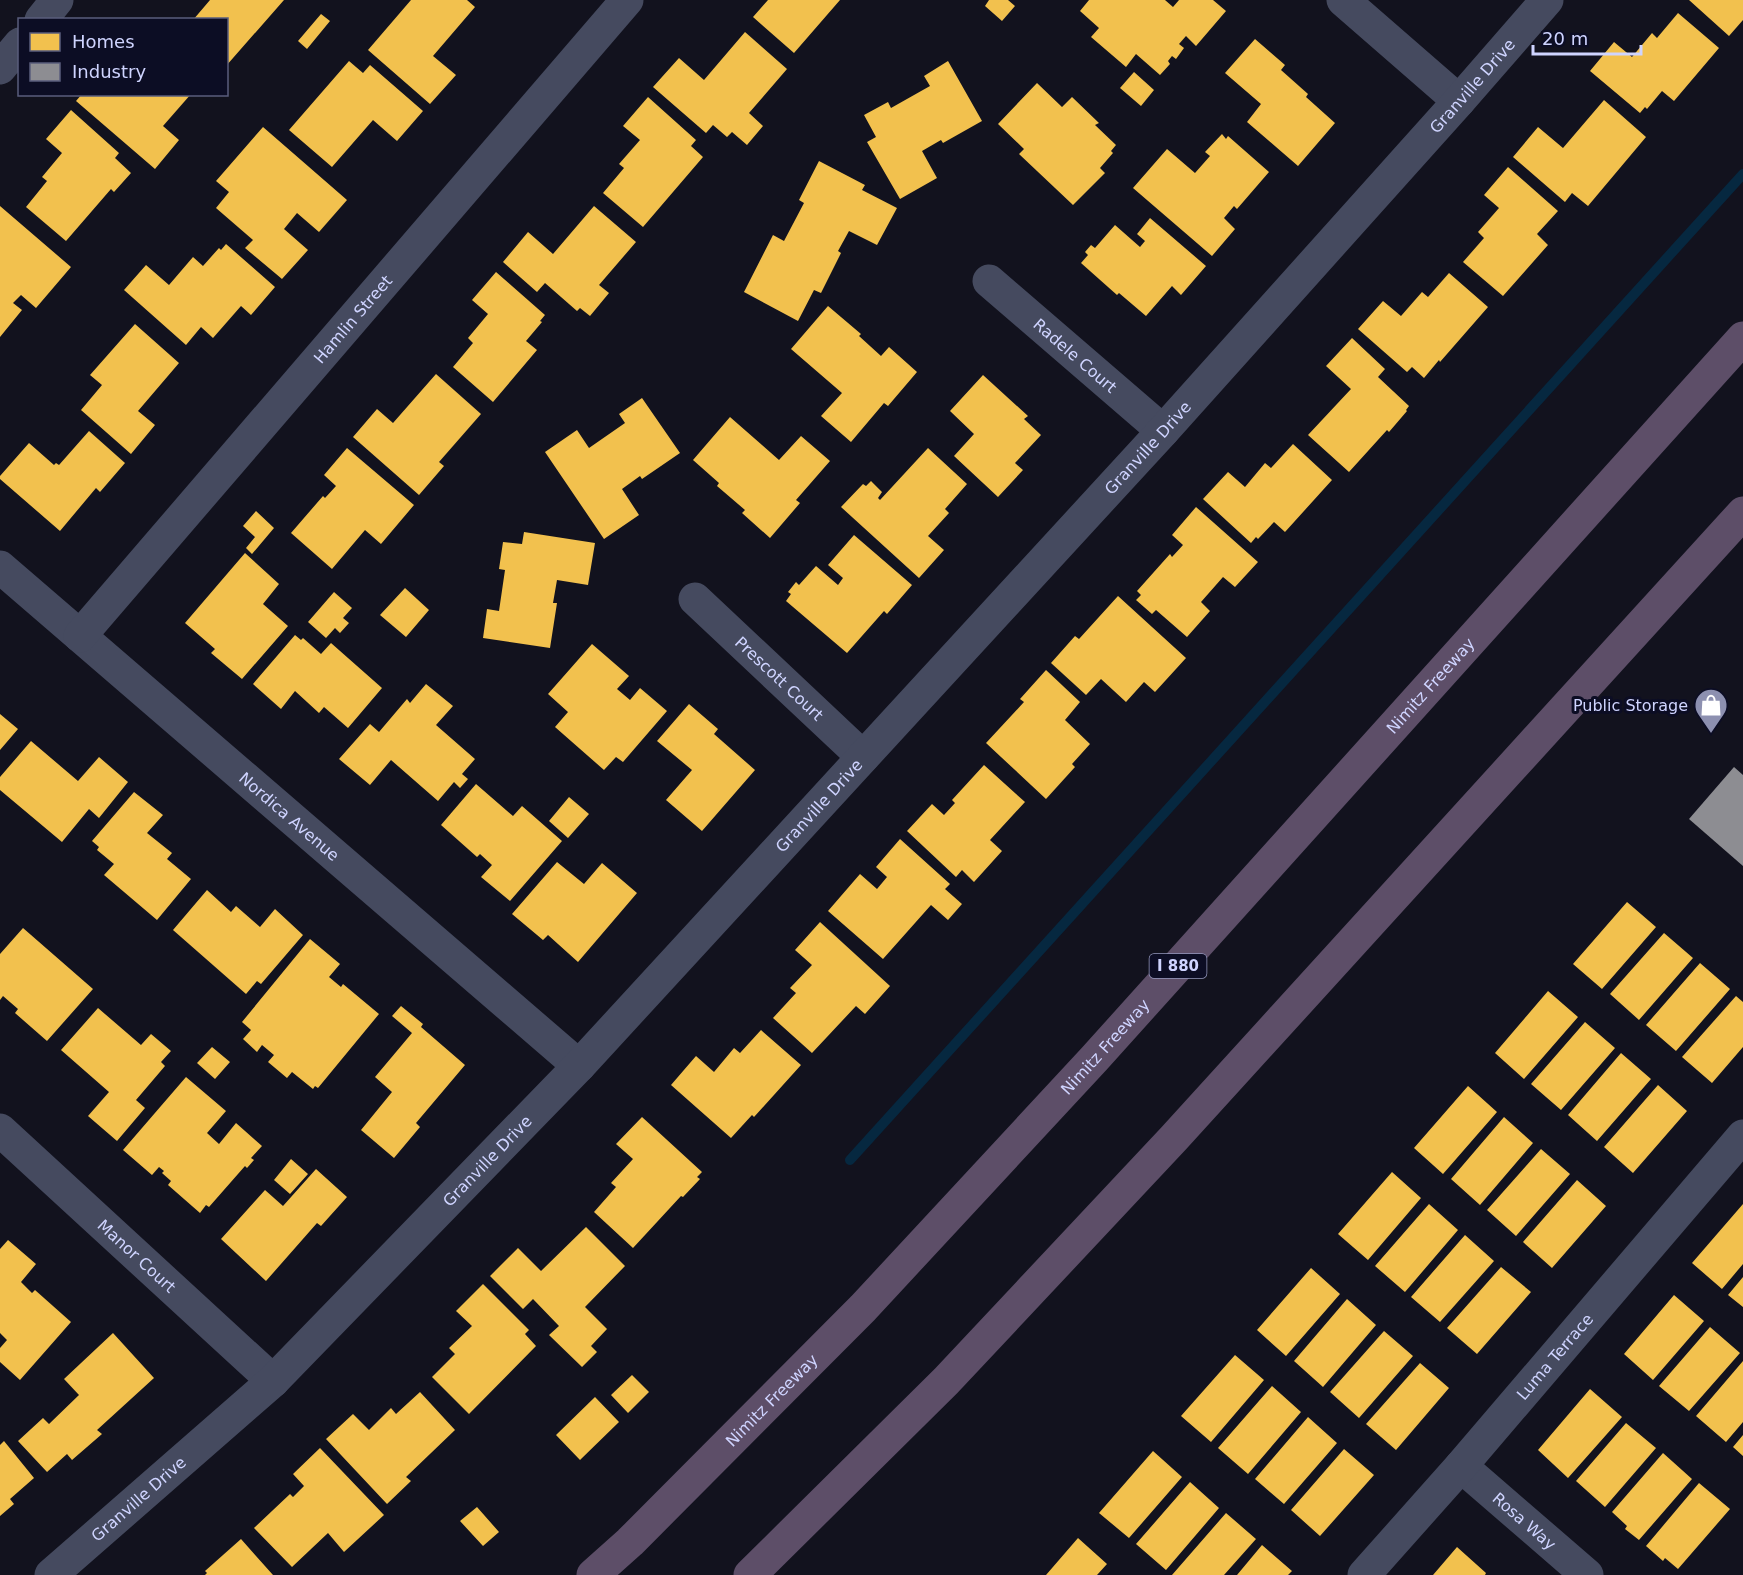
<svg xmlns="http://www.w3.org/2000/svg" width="1743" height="1575" font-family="'DejaVu Sans',sans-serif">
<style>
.homes{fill:#f2c14e}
.industry{fill:#8d8d92}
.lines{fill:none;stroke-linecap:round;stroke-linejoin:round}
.stream{stroke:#062840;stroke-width:10}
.minor{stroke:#454a5f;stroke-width:33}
.highway{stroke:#5d4e68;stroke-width:33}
.labels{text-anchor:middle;stroke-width:6;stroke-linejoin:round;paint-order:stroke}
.shield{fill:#0c0d24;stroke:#9498bd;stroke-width:1.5}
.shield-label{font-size:15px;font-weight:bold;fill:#cfd4ff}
.street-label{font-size:16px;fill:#cfd4ff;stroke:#0c0d24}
.poi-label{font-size:16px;fill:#cfd4ff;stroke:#0c0d24;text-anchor:end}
</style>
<rect width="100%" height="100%" fill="#12121e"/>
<path class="homes" d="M210,0H284L226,66V20H193Z
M411,0H467L475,7L433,56L456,75L430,104L368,50Z
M768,0H840L794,53L753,17Z
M989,0H1008L1015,6L1002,21L985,6Z
M1089,0H1165L1173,7L1179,0H1213L1226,11L1196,46L1186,36L1179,44L1184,48L1176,59L1172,56L1168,61L1170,64L1160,75L1136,54L1126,67L1091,37L1099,28L1080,11Z
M1689,0H1743V20L1729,36Z
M1678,13L1719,48L1674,101L1662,91L1647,109L1645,107L1640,113L1590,71L1614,42L1632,57L1652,33L1657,38Z
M321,14L330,21L307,49L298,41Z
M745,32L787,69L749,113L763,126L747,145L732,132L727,137L713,125L706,133L653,87L679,58L704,80Z
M1255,39L1285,65L1281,70L1308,94L1306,97L1335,123L1298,166L1247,122L1261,104L1225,73Z
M349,61L363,73L370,65L423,111L397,141L373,120L332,167L289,130Z
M948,61L982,121L943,143L941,140L922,151L937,178L900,199L867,142L876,137L864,115L888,102L891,108L930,86L924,76Z
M1134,72L1154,90L1141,106L1120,88Z
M1037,83L1062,107L1072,97L1099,123L1095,125L1116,145L1111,151L1113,153L1100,168L1105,173L1073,205L1019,154L1024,149L998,124Z
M82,94H191L163,126L179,140L155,169L76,101Z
M648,97L696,140L691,146L703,157L643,227L603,193L624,168L619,164L640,140L623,126Z
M1604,100L1646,137L1588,206L1572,193L1565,202L1513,157L1538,127L1563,148Z
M71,110L119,153L115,158L131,173L114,192L111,189L66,241L26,207L47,181L42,177L62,153L46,139Z
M263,127L347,200L319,232L297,213L284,229L308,250L282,279L245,248L253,240L216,208L229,192L216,181Z
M1222,134L1226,139L1228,136L1269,172L1237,209L1234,206L1224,218L1235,229L1212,256L1133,188L1167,149L1195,173L1210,156L1205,152Z
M819,161L865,185L862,190L897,208L877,245L849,231L838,251L841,253L821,293L814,290L798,321L744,292L773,235L784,241L804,203L799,200Z
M1508,167L1558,211L1537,234L1548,245L1503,296L1463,262L1484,238L1478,232L1499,208L1484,195Z
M0,206L71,267L36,308L21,295L13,303L22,310L0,337Z
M594,206L636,242L599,285L609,293L590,316L580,308L577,311L545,283L537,292L503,262L528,232L553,254Z
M1150,218L1206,266L1181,295L1172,286L1146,316L1119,293L1117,295L1081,263L1088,255L1085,252L1091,245L1095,248L1115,225L1140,247L1145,241L1137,234Z
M226,244L275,287L251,315L241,306L213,338L201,327L186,345L124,290L146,265L169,285L193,257L203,266L219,248L221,250Z
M496,272L545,315L540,321L542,322L526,341L537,350L493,402L453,367L473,343L468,338L488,314L472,300Z
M1449,273L1488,307L1440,362L1439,360L1424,378L1412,367L1407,372L1358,329L1383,301L1401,316L1422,292L1428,297Z
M828,306L861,334L859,336L881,356L889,347L917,372L888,406L884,403L851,442L821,416L842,393L791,349Z
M135,324L179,363L138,411L155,425L131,454L81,410L102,385L90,375Z
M1352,338L1385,369L1378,377L1409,406L1406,410L1407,411L1389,432L1387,430L1349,472L1308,435L1351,389L1326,366Z
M436,374L481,414L439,462L444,466L419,495L353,437L377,409L393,423Z
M983,375L1028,416L1024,419L1041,435L1015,463L1023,470L998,497L954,456L974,434L950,411Z
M642,398L680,453L642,479L640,476L622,489L639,515L604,539L545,452L577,430L589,448L625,423L619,414Z
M730,417L779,460L801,436L830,461L796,500L800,503L770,538L742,513L745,510L717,486L719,483L693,460Z
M89,431L125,463L100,492L96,488L60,531L0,479V476L29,443L54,465L56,463L59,465Z
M1293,444L1332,480L1285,532L1274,522L1258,539L1256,537L1251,543L1203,499L1228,472L1245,487L1265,463L1271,468Z
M347,448L414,505L381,544L365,530L332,569L291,533L323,496L325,498L336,486L324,475Z
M928,448L967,484L945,509L949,513L928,536L944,550L919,578L841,507L863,484L866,486L871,481L882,492L878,498L880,500Z
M1196,507L1258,562L1235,587L1223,577L1201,602L1210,611L1187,637L1156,610L1152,614L1136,600L1141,595L1137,591L1170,554L1172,557L1183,545L1172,535Z
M256,511L274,528L252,554L246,548L255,537L243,526Z
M524,532L595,543L588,585L557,580L553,603H557L550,648L483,638L487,609L499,611L505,570L499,569L503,542L522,544Z
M854,535L912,585L887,614L884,611L847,653L786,601L791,594L788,592L796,582L799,585L816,566L838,585L843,578L828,565Z
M245,553L279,584L263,604L288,626L242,679L211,653L215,649L185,623Z
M405,588L429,610L406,637L380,615Z
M334,592L352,608L343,618L349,623L340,633L335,628L326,638L308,622Z
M1118,596L1186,658L1155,692L1144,682L1126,702L1101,679L1086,695L1051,663L1075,636L1079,639Z
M295,635L301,640L303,638L321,654L331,643L382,688L348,728L324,707L319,713L295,691L281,709L253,684Z
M592,644L629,676L617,689L630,700L640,688L667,711L623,762L616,757L604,770L555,727L568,712L548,694Z
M1046,670L1080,702L1065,720L1090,744L1072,764L1075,767L1046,799L986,743L1024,702L1020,699Z
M426,684L453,706L436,725L475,759L462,774L468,779L460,788L454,782L438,801L391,760L370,785L339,759L370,724L379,732L407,699L410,703Z
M689,704L718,729L714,734L755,770L702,831L666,800L692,770L657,741Z
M0,714L18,729L0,750Z
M31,741L78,781L99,757L128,782L99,818L89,809L62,842L0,790V777Z
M984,765L1025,802L990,840L1002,851L974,882L962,870L956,877L907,831L932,804L944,815L955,803L952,800Z
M476,784L513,816L522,806L562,841L510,901L481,877L492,865L480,854L477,857L441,825Z
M134,792L163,815L147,833L172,853L167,859L191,879L157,920L104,875L114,864L97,850L99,847L92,841Z
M569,797L589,814L568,838L549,821Z
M900,839L950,884L945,889L962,904L948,920L931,905L883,959L828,911L860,874L877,889L887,877L876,867Z
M557,862L584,884L602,863L637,893L578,962L548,935L543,940L512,914Z
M207,890L231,912L236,906L260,927L275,909L303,935L261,984L257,981L246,994L173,930Z
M1627,902L1656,927L1602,989L1573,964Z
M820,922L890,986L865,1014L856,1006L812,1053L773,1018L796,993L790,988L812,965L795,950Z
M23,928L93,989L47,1041L15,1013L18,1009L3,996L0,1000V954Z
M1664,933L1693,958L1639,1020L1610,994Z
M310,939L340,964L329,977L341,987L343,984L379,1014L318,1088L315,1086L313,1089L292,1072L287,1078L268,1062L274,1055L262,1045L257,1052L243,1039L251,1030L242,1022Z
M1700,963L1730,989L1676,1051L1646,1025Z
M1548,991L1578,1017L1524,1079L1495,1053Z
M1736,996L1743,1002V1047L1712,1083L1682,1057Z
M401,1006L423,1024L421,1027L465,1065L416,1123L420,1127L394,1158L361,1130L392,1092L375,1077L412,1033L392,1016Z
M98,1008L141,1045L151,1034L171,1051L161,1062L165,1066L136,1100L145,1108L117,1141L88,1116L109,1092L61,1050Z
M1585,1022L1615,1048L1561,1110L1531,1084Z
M761,1030L801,1065L754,1117L752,1115L731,1138L671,1085L696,1056L714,1072L734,1048L740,1053Z
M212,1047L230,1062L215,1079L197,1063Z
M1621,1053L1651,1079L1597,1141L1568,1115Z
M186,1077L226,1111L207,1133L219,1144L236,1123L262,1146L251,1158L254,1160L247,1168L245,1166L209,1207L206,1205L200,1213L168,1185L171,1181L162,1173L164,1171L159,1167L152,1175L123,1150Z
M1658,1085L1687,1111L1633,1173L1604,1147Z
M1468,1086L1497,1112L1443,1174L1414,1148Z
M642,1117L702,1172L697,1177L700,1179L683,1197L681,1196L633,1248L594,1212L616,1187L611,1183L633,1159L616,1144Z
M1504,1117L1533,1143L1480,1205L1451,1179Z
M1541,1149L1570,1174L1516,1236L1487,1210Z
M291,1159L308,1174L290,1194L274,1180Z
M316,1169L347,1197L321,1226L317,1223L266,1281L221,1239L265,1190L283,1206Z
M1392,1172L1421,1198L1368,1260L1338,1234Z
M1577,1180L1606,1206L1552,1268L1523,1242Z
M1429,1204L1458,1230L1405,1292L1375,1266Z
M1743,1204V1264L1722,1289L1692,1263Z
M586,1227L625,1266L585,1307L607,1329L591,1346L597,1352L582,1367L549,1335L559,1326L533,1299L523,1309L490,1276L518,1248L541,1271Z
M1465,1235L1494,1261L1440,1322L1411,1297Z
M8,1240L36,1264L21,1282L32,1293L35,1290L71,1322L20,1380L0,1362V1348L7,1340L0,1333V1249Z
M1501,1267L1531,1292L1477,1354L1447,1328Z
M1311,1268L1340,1294L1286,1356L1257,1330Z
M1743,1277V1307L1728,1295Z
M483,1284L529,1330L525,1334L536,1346L469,1414L432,1377L455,1354L449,1348L472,1326L456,1311Z
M1674,1295L1704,1321L1653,1380L1624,1354Z
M1347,1299L1376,1325L1323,1387L1294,1361Z
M1710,1327L1740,1353L1689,1411L1659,1386Z
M1384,1331L1413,1356L1359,1418L1330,1392Z
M113,1333L154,1378L97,1430L102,1434L72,1460L67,1454L47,1472L18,1441L43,1418L49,1424L79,1395L64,1379Z
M1235,1355L1264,1380L1211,1442L1181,1416Z
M1743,1361V1422L1726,1442L1696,1416Z
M1420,1363L1449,1388L1396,1450L1366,1424Z
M632,1375L649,1392L628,1413L611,1395Z
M1272,1386L1301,1412L1248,1474L1218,1448Z
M1590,1389L1622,1417L1568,1478L1538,1450Z
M420,1392L455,1430L406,1477L411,1481L387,1504L326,1439L353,1414L369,1430L391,1408L396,1414Z
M595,1397L619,1422L580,1460L556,1435Z
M1308,1417L1337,1443L1284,1504L1255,1479Z
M1626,1423L1656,1448L1605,1507L1576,1481Z
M1743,1435V1456L1733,1447Z
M4,1441L34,1478L10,1499L14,1504L0,1516V1445Z
M320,1448L384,1515L344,1552L328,1533L292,1567L254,1528L290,1494L293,1497L304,1486L293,1474Z
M1344,1449L1374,1475L1320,1536L1291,1510Z
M1153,1451L1182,1477L1129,1538L1099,1513Z
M1663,1453L1692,1479L1639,1540L1625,1529L1627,1526L1612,1512Z
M1190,1482L1219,1508L1166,1570L1136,1544Z
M1699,1483L1730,1509L1678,1569L1665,1558L1663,1561L1646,1546Z
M477,1507L499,1532L483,1546L460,1521Z
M1226,1513L1256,1539L1224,1575H1172Z
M1078,1538L1107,1564L1097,1575H1046Z
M241,1539L273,1575H205L207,1573L205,1571Z
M1262,1545L1292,1571L1288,1575H1237Z
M1457,1547L1486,1573L1485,1575H1433Z"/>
<path class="industry" d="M1734,767L1743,775V866L1689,819Z"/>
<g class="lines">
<path class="stream" d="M850,1160L1743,174"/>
<g class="minor">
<path d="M1343,0L1459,101"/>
<path d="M41,20L57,0"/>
<path d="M0,68L20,44"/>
<path id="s1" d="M989,281L1163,431"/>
<path id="s2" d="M0,567L579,1066"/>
<path id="s3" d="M695,599L863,757"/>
<path id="s4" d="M80,636L627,0"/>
<path id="s5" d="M0,1130L273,1381"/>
<path id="s6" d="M1461,1466L1587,1575"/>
<path id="s7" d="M51,1575L273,1381L579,1066L1163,431L1459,101L1547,0"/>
<path id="s8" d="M1364,1575L1461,1466L1743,1136"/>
</g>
<g class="highway">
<path id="s9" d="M593,1575L630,1542L863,1308L1094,1059L1743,338"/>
<path d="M750,1575L946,1381L1174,1138L1743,513"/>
</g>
</g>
<defs>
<symbol id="shop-pin" viewBox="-11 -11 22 30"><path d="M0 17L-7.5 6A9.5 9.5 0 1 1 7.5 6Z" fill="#8d90b0" stroke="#0c0d24"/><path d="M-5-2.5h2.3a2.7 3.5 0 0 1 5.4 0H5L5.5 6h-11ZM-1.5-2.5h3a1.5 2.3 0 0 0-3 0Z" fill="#fff"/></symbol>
</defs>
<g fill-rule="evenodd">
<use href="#shop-pin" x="1692" y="686" width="38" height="52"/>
</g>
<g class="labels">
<rect class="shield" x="1149.5" y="954" width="57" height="24" rx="4.5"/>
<g class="shield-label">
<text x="1178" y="971">I 880</text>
</g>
<g class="street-label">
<text dy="6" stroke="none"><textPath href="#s7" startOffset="2060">Granville Drive</textPath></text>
<text dy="6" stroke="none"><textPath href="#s4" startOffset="418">Hamlin Street</textPath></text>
<text dy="6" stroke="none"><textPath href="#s1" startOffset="114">Radele Court</textPath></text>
<text dy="6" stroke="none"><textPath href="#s7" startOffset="1574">Granville Drive</textPath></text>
<text dy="6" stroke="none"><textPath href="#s3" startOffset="116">Prescott Court</textPath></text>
<text dy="6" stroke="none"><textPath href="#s9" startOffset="1222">Nimitz Freeway</textPath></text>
<text dy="6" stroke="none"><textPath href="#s7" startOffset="1088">Granville Drive</textPath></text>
<text dy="6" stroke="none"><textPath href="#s2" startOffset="382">Nordica Avenue</textPath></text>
<text dy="6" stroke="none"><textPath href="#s9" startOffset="736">Nimitz Freeway</textPath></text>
<text dy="6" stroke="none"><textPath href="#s7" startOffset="602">Granville Drive</textPath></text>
<text dy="6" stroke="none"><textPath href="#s5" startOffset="186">Manor Court</textPath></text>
<text dy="6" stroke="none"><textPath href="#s8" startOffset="290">Luma Terrace</textPath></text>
<text dy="6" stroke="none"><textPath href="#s9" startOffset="250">Nimitz Freeway</textPath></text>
<text dy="6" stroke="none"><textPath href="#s7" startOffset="116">Granville Drive</textPath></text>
<text dy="6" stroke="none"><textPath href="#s6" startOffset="84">Rosa Way</textPath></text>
</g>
<g class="poi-label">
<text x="1688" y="711">Public Storage</text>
</g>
</g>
<rect x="18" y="18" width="210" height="78" fill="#0c0d24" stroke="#5a5d7c" stroke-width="1.5"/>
<rect x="30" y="33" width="30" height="18" fill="#f2c14e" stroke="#5a5d7c" stroke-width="1.5"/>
<text x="72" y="48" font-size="18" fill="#cfd4ff">Homes</text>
<rect x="30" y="63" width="30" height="18" fill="#8d8d92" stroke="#5a5d7c" stroke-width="1.5"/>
<text x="72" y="78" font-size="18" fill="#cfd4ff">Industry</text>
<path d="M1533 45v9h108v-9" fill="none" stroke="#cfd4ff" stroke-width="3"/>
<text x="1542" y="45" font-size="18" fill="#cfd4ff" stroke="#0c0d24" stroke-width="4.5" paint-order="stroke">20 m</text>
</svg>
